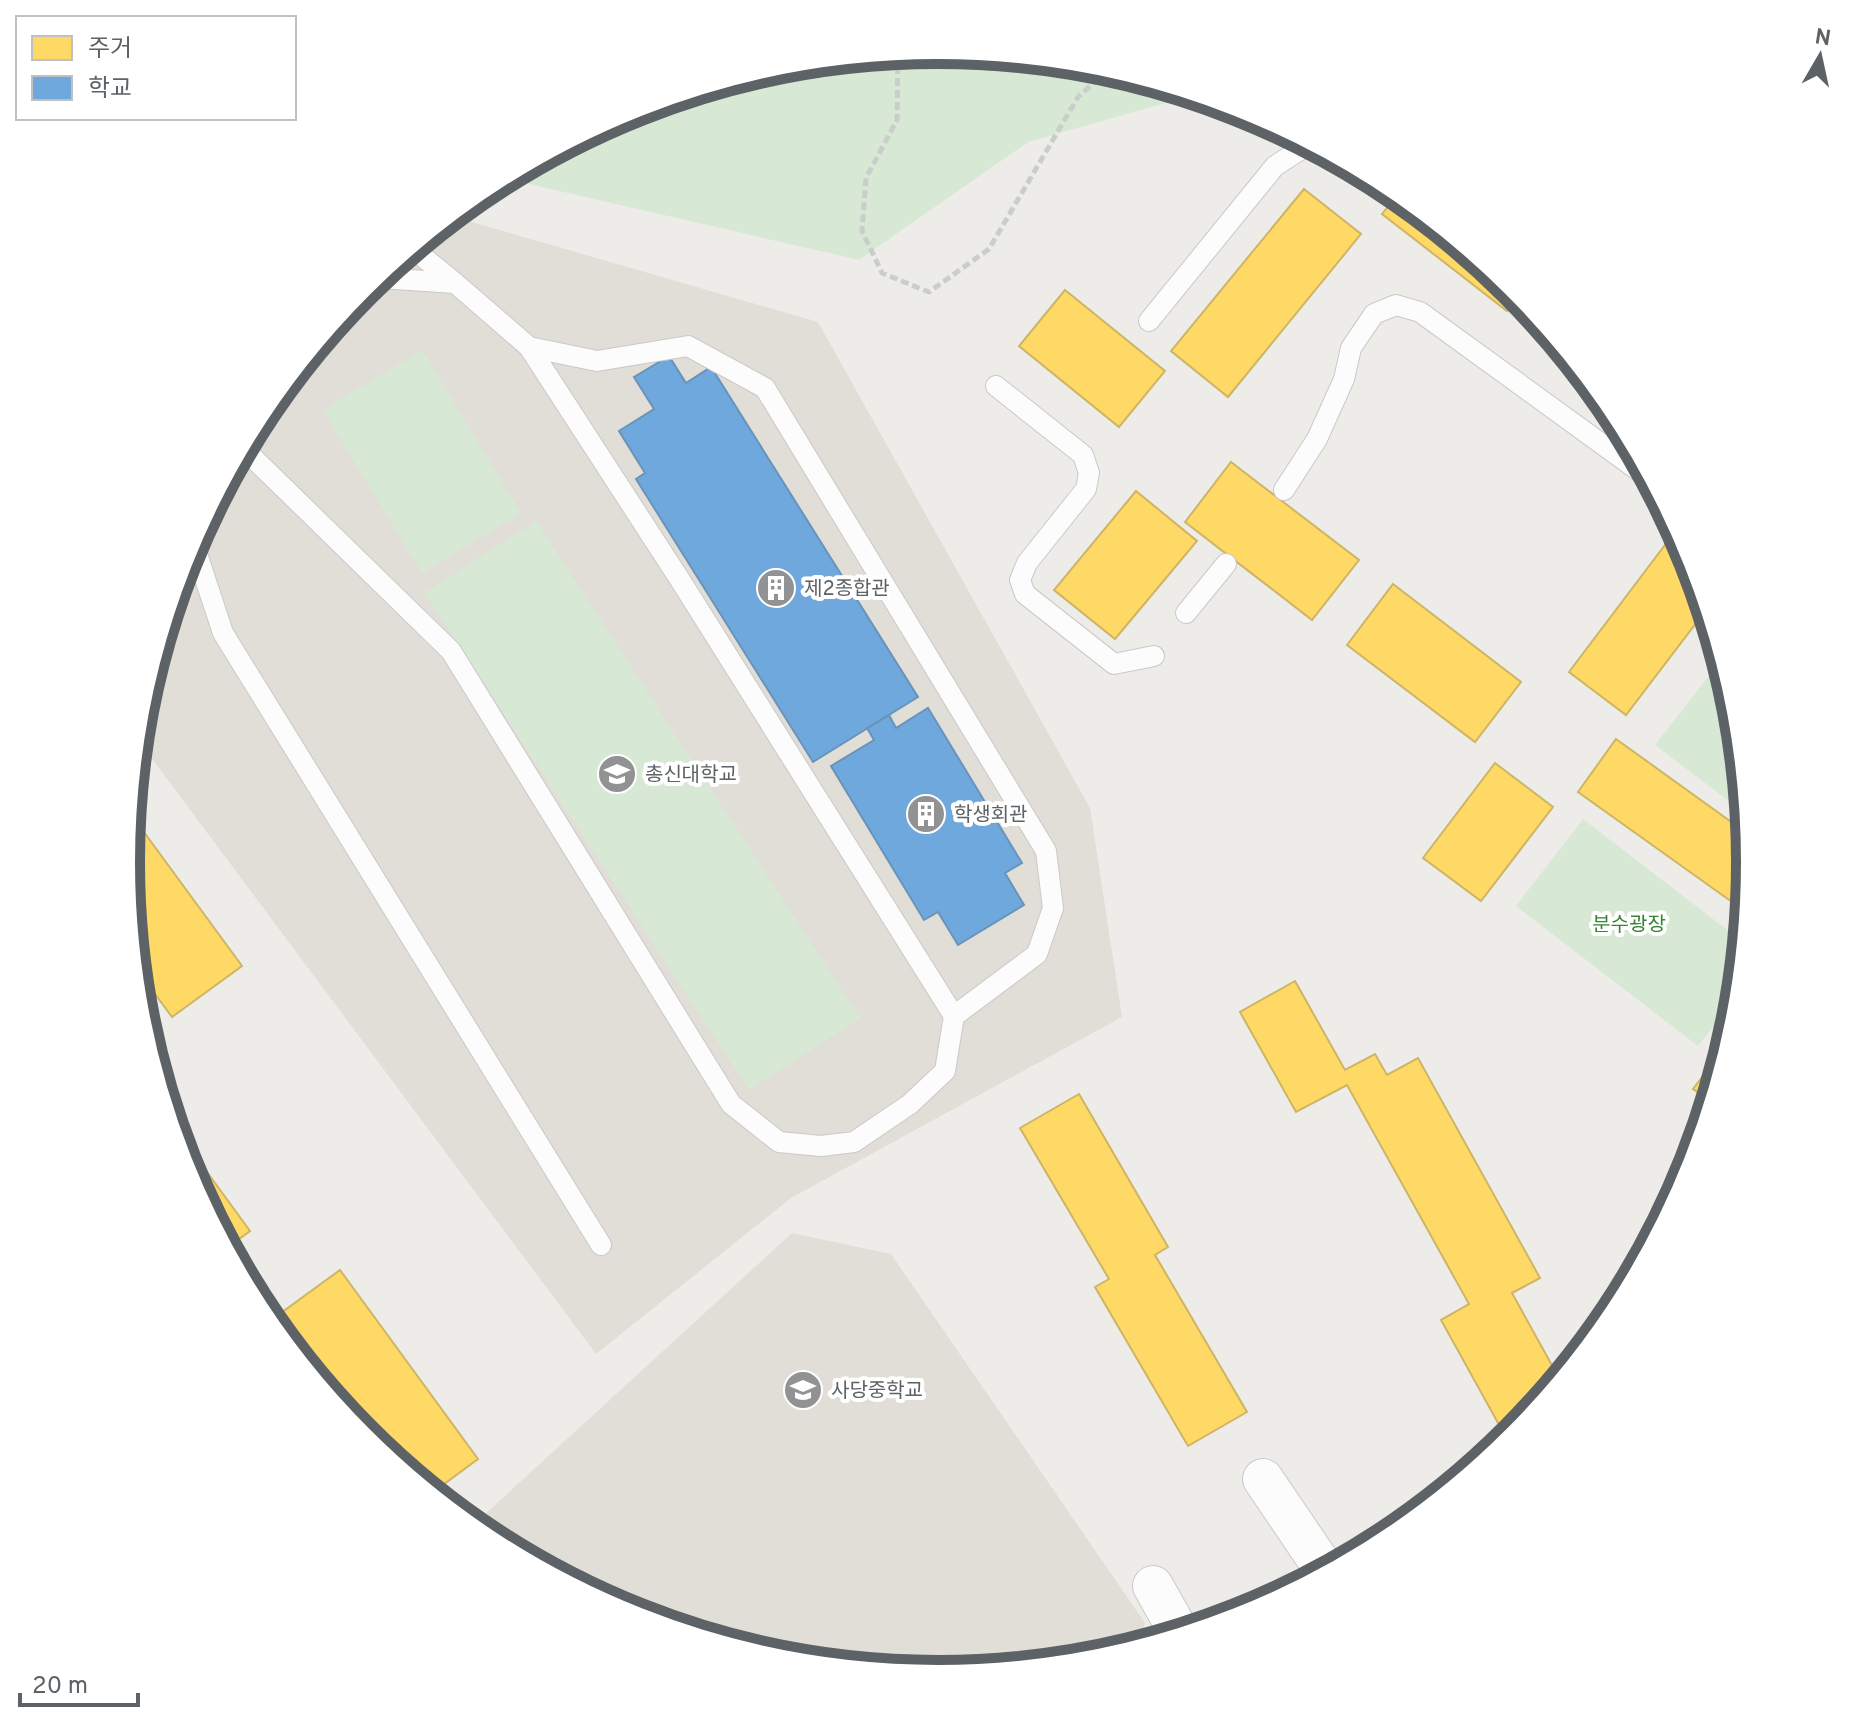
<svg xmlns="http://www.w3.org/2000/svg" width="1876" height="1725" font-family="Overpass,'Noto Sans KR',sans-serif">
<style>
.education{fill:#e1ded8}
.green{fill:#d7e9d4}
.homes{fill:#ffd966;stroke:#ceb566;stroke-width:2}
.schools{fill:#6fa8dc;stroke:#6a93b9;stroke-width:2}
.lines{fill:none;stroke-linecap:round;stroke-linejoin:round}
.lane-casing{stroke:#c9c9c9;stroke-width:22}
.street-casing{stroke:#c9c9c9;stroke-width:42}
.path{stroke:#cacecb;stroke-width:5;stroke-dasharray:8 4;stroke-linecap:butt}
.lane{stroke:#fcfcfc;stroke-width:20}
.street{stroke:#fcfcfc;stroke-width:40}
.labels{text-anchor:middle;stroke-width:8;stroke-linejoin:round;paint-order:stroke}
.poi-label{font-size:20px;fill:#5d6266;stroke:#fff;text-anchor:start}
.park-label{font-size:20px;fill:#358535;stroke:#fff}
.rim{fill:none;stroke:#5d6266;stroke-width:10}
</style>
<rect width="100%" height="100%" fill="#eeece8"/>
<path class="education" d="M451,216L818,322L1090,808L1122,1017L791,1198L596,1354L138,740L141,704L188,551L263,411L364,288Z
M792,1233L891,1254L1145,1623L1136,1647L1096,1659L938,1675L779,1659L627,1613L486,1538L472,1526Z"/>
<path class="green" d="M938,50L1097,66L1193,95L1028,142L859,260L503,178L627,112L780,66Z
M422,350L521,513L422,573L323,410Z
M536,521L860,1018L749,1090L425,593Z
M1721,660L1735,704L1746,814L1655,745Z
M1583,819L1743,942L1737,996L1698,1046L1516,906Z"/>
<path class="homes" d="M1304,189L1361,234L1228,397L1171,351Z
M1398,194L1513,288L1519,296L1507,311L1382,214Z
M1065,290L1165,371L1119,427L1019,346Z
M1540,322L1585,376L1532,333Z
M1231,462L1359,560L1312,620L1185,522Z
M1136,491L1197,541L1115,639L1054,590Z
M1668,541L1691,558L1706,610L1626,715L1569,672Z
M1393,584L1521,682L1475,742L1347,645Z
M1616,739L1748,834L1750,863L1746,912L1578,792Z
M1495,763L1553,807L1481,901L1423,858Z
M130,813L242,966L172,1017L136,968L126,862Z
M1295,981L1345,1070L1375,1054L1387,1075L1418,1058L1540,1278L1512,1293L1560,1380L1508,1441L1441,1320L1469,1304L1347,1085L1296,1112L1240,1012Z
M1729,1042L1710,1101L1693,1089Z
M1079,1094L1168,1247L1155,1255L1247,1412L1188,1446L1095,1287L1109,1279L1020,1128Z
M172,1124L250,1231L227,1248L187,1173Z
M340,1270L478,1459L432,1493L363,1437L270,1321Z"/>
<path class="schools" d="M669,356L686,383L711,367L918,697L813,762L636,479L645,473L619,431L654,409L634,377Z
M928,708L1022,863L1005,873L1024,905L958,945L938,912L924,920L831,766L874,740L867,728L889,715L896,728Z"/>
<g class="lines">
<defs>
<path id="lane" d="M412,248L455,283
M372,281L380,278L455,283L529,347L597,361L688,346L765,388L1046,851L1053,908L1037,954L954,1016
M1149,321L1275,166L1309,144
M996,386L1083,455L1089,473L1086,489L1027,563L1020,580L1025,594L1114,664L1154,656
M243,448L451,651L731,1104L779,1142L821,1146L854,1142L910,1104L945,1071L954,1016L682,583L529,347
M1284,490L1317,439L1344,379L1351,348L1374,314L1396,305L1420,312L1650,479
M193,542L223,633L601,1245
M1186,613L1226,564"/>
<path id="street" d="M1263,1479L1326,1572
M1153,1586L1180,1634"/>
</defs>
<use href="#lane" class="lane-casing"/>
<use href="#street" class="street-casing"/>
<path class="path" d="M898,54L897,120L866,178L862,231L882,273L929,292L989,249L1078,97L1109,69"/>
<use href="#lane" class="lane"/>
<use href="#street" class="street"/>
</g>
<defs>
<symbol id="building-disc" viewBox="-11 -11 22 22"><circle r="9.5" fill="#909294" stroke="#fff"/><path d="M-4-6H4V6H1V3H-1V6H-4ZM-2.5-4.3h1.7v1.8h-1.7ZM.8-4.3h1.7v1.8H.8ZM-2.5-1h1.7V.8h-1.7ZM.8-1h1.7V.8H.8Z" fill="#fff"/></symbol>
<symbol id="university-disc" viewBox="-11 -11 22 22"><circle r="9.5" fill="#909294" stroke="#fff"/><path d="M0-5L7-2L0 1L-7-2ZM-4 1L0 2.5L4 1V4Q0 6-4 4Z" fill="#fff"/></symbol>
<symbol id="school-disc" viewBox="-11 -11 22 22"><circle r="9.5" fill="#909294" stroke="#fff"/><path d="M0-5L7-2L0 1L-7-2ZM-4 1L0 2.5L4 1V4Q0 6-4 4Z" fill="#fff"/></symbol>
</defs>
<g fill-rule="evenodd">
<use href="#building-disc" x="754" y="566" width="44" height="44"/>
<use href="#university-disc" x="595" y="752" width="44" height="44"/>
<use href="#building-disc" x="904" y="792" width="44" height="44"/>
<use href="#school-disc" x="781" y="1368" width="44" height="44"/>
</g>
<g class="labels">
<g class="poi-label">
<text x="804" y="595">제2종합관</text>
<text x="645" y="781">총신대학교</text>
<text x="954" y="821">학생회관</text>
<text x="831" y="1397">사당중학교</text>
</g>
<g class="park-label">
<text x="1629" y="931">분수광장</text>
</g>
</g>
<path d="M0 0H1876V1725H0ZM140 862a798 798 0 1 1 1596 0a798 798 0 1 1-1596 0Z" fill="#fff" fill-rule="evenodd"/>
<path class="rim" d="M140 862a798 798 0 1 1 1596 0a798 798 0 1 1-1596 0Z"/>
<rect x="16" y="16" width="280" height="104" fill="#ffffff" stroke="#bec0c2" stroke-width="2"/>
<rect x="32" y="36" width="40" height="24" fill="#ffd966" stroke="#bec0c2" stroke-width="2"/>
<text x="88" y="56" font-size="24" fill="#5d6266">주거</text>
<rect x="32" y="76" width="40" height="24" fill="#6fa8dc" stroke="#bec0c2" stroke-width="2"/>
<text x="88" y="96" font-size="24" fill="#5d6266">학교</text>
<g transform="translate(1820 56) rotate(9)" stroke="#ffffff" stroke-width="6" paint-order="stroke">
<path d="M0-6L14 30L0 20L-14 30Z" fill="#5d6266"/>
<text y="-12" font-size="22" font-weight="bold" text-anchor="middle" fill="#5d6266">N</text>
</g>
<path d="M20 1693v12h118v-12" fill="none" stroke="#5d6266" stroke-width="4"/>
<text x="32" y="1693" font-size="24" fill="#5d6266" stroke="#ffffff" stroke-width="6" paint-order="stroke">20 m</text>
</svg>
